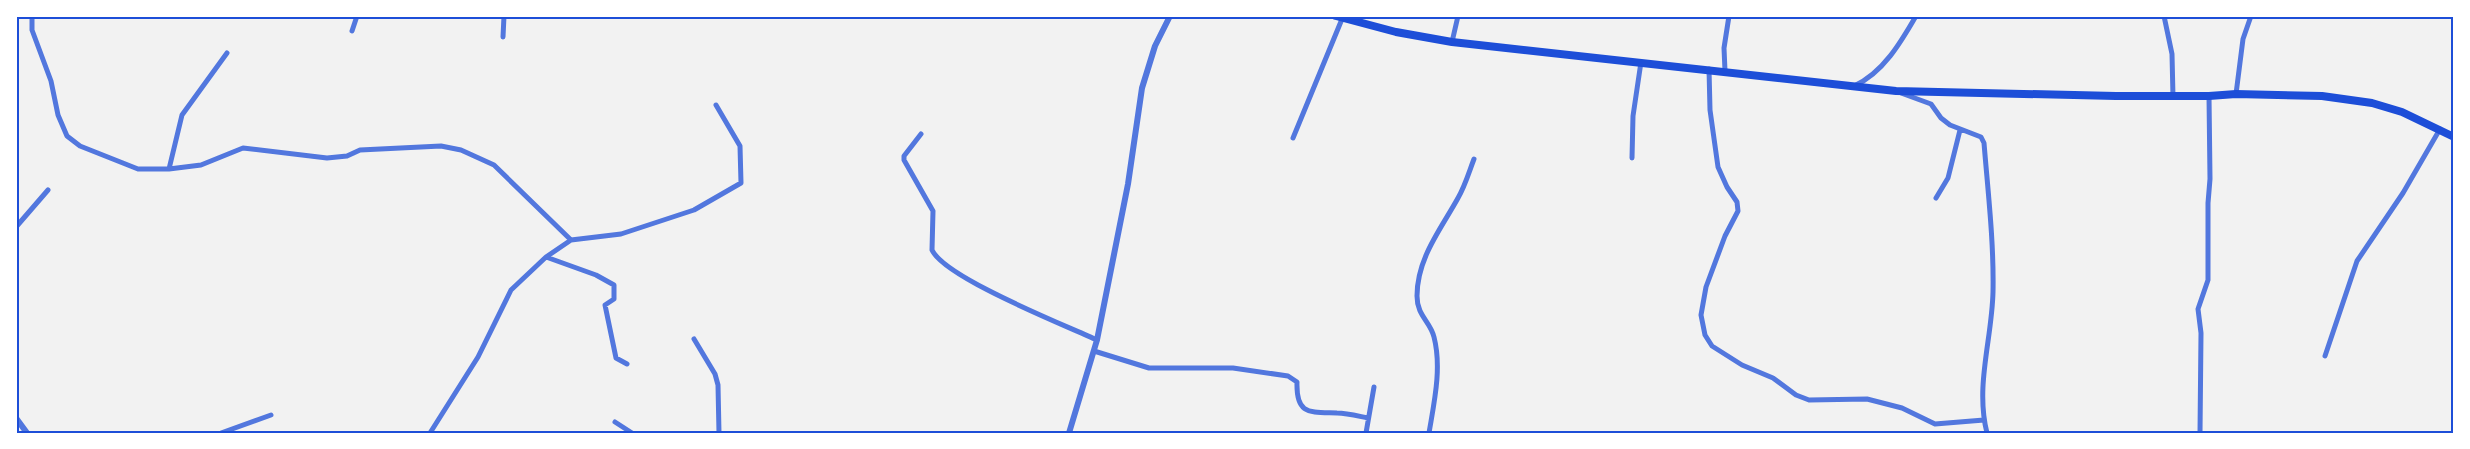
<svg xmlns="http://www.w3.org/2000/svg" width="2470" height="449" font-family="'IBM Plex Sans',sans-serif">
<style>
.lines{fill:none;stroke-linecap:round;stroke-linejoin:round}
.minor{stroke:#5277de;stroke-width:5}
.tertiary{stroke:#5277de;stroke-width:6}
.primary{stroke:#1d4ed8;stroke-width:8}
.neatline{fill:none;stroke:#1d4ed8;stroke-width:2}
</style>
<rect width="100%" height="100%" fill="#f2f2f2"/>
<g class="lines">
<path class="minor" d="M32,16V30L51,81L58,115L67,136L80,146L138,169H169L201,165L243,148L327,158L347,156L360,150L441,146L461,150L494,165L571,240
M2164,16L2172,54L2173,97
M352,31L357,16
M503,37L504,16
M1452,42L1458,16
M1709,69L1710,110L1718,167L1727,187L1737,202L1738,211L1725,236L1706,287L1701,315L1705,335L1712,346L1742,365L1773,378L1796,395L1809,400L1867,399L1902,408L1935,424L1984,420
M1725,71L1724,48L1729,16
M1854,86C1883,73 1901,42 1916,16
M1901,93L1931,104L1941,118L1950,125L1981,137L1984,143C1988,192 1994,243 1993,292C1992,339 1975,386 1987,433
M2236,94L2243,39L2251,16
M921,134L904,156V160L933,211L932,250C945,278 1065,325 1097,340
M1293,138L1342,19
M1632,158L1633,116L1641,62
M169,169L182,115L227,53
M1936,198L1948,178L1960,130
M16,227L48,190
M546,257L571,240L621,234L694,210L741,183L740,146L716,105
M694,339L715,374L718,385L719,433
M1094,351L1149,368H1233L1288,376L1297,382C1296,415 1309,412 1337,413C1347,413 1358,416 1368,418
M2325,356L2357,261L2403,193L2440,129
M615,422L632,433
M221,433L271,415
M430,433L478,357L511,290L546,257L596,275L614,285V299L605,305L616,358L627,364
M1366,433L1374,387
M1429,433C1434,403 1442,368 1434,337C1430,321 1417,316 1417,296C1417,258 1441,229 1458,198C1465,186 1469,172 1474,159
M2200,433L2201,333L2198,309L2208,280V203L2210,179L2209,96"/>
<path class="tertiary" d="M16,418L27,433
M1069,433L1097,340L1128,184L1142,88L1155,46L1170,16"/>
<path class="primary" d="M1336,16L1396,32L1452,42L1896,91L2116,96H2209L2236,94L2322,96L2372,103L2402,112L2454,137"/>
</g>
<rect width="2470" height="449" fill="none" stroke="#ffffff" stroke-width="35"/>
<rect x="18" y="18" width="2434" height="414" class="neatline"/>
</svg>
